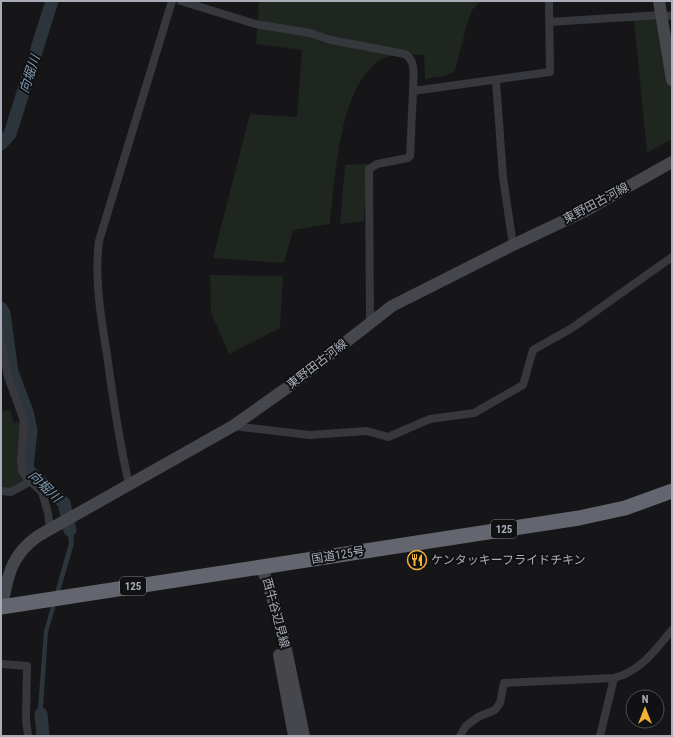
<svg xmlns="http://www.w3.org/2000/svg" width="673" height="737" font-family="'Roboto Condensed','Noto Sans JP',sans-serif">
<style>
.green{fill:#1e261f}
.water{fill:#2c353c}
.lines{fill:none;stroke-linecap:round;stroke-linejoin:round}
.river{stroke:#2c353c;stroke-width:13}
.street{stroke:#37383d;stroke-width:8}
.secondary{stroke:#45474d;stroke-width:12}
.highway{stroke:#63666e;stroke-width:15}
.labels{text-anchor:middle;stroke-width:4;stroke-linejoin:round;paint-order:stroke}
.shield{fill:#111113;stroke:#7b7e86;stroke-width:1}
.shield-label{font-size:11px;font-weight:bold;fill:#a8adb8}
.street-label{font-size:12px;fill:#a8adb8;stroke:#111113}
.poi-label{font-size:12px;fill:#a8adb8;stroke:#111113;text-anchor:start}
.water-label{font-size:13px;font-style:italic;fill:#7f9bb3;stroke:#111113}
</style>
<rect width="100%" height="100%" fill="#161618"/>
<path class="green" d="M259,1H481L472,10L468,21L455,70L452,73L444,76L425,79L424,55C409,55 392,52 379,61C339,86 335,181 330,224L293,230L284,263L213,258L250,114L297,117L302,50L256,44Z
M660,15L672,94V139L647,153L634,19Z
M367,164L364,221L340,224L345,165Z
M210,275L283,276L280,328L229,354L211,313Z
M10,410L14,423L21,421L26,481L10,490L1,488V411Z"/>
<path class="water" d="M69,514L73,529L74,544L48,632L43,708L44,730H39L38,708L44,631L69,543L65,515Z"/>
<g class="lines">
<path class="river" d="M1,144L10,134L52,1
M1,308L4,313L12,372L27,412L31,430L27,469L64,503L70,530
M41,714L43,736"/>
<path class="street" d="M181,1L255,24L310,33L331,40L405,54C417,61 413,78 413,91
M549,22L661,15L672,16
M496,81L503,177L513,245
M370,322L369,169L377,164L408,158L410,156L413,91L550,72L549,1
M1,329V332
M1,341L8,377L24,421L21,460L22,471L26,477L42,492L48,513L50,529
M233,426L310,435L367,431L388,437L430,419L474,413L523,385L533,350L572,328L672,257
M129,484C119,442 113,399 107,355C101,317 94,279 99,241L172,1
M1,491L11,492L31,481
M1,664L27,666L26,720L28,736
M460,736L466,726L478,717L495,710L500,703L504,683L614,678C640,672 655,650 672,630
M600,736L614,678"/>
<path class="secondary" d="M659,1L672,80
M261,567C272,588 273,608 282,630L304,736
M2,606C8,575 11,555 38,536L233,426L291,385L392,306L513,245L585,211L672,162
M279,655L294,736"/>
<path class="highway" d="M1,607L579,518L625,508L672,491"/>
</g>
<defs>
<symbol id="restaurant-ring" viewBox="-11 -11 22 22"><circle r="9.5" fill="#111113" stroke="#f2b134" stroke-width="1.5"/><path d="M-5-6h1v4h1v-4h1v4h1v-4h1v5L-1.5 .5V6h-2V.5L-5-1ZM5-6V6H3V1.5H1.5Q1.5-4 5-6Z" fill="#f2b134"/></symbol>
</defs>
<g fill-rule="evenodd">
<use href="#restaurant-ring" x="406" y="549" width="22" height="22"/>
</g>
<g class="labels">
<g class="shield">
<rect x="491" y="520" width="26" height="18" rx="3"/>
<rect x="120" y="577" width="26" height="18" rx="3"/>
</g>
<g class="shield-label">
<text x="504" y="533">125</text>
<text x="133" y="590">125</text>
</g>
<g class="street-label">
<text transform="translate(596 203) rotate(-28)" y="4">東野田古河線</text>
<text transform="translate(317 364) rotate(-38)" y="4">東野田古河線</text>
<text transform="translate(338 555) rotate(-9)" y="4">国道125号</text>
<text transform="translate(276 613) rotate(75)" y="4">西牛谷辺見線</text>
</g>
<g class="poi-label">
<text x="431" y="564">ケンタッキーフライドチキン</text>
</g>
<g class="water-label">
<text transform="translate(29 74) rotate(-72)" y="5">向堀川</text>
<text transform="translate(45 486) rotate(44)" y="5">向堀川</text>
</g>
</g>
<rect width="673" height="737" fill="none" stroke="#a8adb8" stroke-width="4"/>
<g transform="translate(645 709)"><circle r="19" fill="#111113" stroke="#4d4f55"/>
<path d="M0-3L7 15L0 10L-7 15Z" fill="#f2b134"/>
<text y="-6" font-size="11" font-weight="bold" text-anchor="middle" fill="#a8adb8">N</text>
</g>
</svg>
